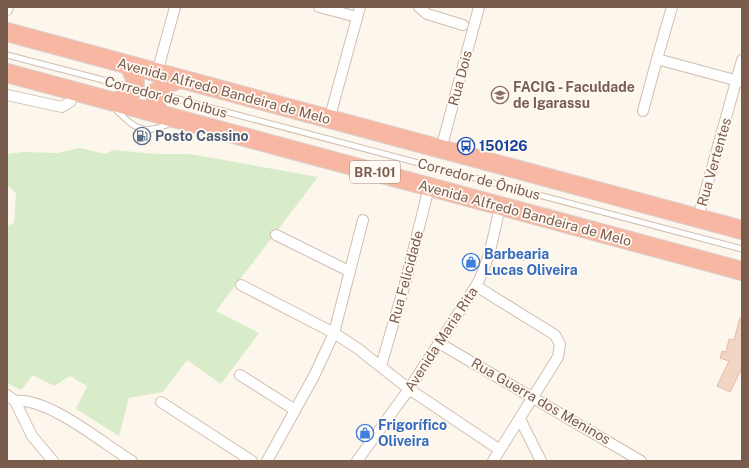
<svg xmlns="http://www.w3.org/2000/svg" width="749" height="468" font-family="'Public Sans',sans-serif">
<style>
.green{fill:#d8ecc9}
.building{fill:#f3d5c3;stroke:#e6bba3}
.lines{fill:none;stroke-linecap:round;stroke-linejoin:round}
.lane-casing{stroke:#d1beb0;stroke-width:7}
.street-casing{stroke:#d1beb0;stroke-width:12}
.highway-casing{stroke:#dad1cd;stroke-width:20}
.lane{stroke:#fff;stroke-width:5}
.street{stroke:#fff;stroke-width:10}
.highway{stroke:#f7b7a3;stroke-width:18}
.labels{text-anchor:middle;stroke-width:3.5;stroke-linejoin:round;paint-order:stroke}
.shield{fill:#fffaf3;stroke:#a28b7f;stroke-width:1}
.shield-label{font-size:13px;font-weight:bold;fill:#7a5c4d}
.street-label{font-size:14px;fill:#7a5c4d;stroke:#fffaf3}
.education-label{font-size:14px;font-weight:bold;fill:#785e54;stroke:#fffaf3;text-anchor:start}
.service-label{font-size:14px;font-weight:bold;fill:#4e5e75;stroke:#fffaf3;text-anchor:start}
.transit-label{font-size:14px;font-weight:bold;fill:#164399;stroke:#fffaf3;text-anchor:start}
.shop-label{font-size:14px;font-weight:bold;fill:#366cbe;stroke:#fffaf3;text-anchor:start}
</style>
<rect width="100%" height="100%" fill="#fdf6ec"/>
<path class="green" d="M80,148L105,154L113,150L157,154H190L318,177L216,311L259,333L221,384L187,360L163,392L129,398L119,436L76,409L87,386L70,376L54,386L33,375L21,390L7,383V226L14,223L16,193L7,185V154L23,152L57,153Z"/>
<path class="building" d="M740,318H742V368L730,392L717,386L729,361L720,358L722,351L726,352L729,339L734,340Z"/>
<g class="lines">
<defs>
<path id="lane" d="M7,55L130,87
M159,94L742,249
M115,109C136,129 143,136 171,123"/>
<path id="street" d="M319,7L357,17
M419,7L427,14L463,25
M7,10L8,7
M657,59L672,7
M157,73L175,7
M7,95L62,107L70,102L75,92
M643,111L657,59L742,82
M329,120L360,7
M441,149L479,7
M698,218L742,60
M276,235L349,271
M241,285L334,333L357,348L409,389L500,450
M476,286L555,335L560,344L558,357L493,461
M439,343L641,461
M381,366L406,280L429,187
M240,375L295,410
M7,395L15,401
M15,401C50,398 102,443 132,461
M15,401L32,436L53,461
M161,402L252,461
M520,419L541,461
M267,461L314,376L334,333L363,220
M357,461L409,389L476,286C490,260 494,233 500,206"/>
<path id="highway" d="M7,32L742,230
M7,73L742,271
M115,102C136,93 141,85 128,65
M161,114L156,108L155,93L164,86L179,79"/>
</defs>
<use href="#lane" class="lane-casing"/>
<use href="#street" class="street-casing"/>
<use href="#highway" class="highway-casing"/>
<use href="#lane" class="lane"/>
<use href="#street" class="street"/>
<use href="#highway" class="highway"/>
</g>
<defs>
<symbol id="university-ring" viewBox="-11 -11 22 22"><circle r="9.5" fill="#fffaf3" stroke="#8d6e63" stroke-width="1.5"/><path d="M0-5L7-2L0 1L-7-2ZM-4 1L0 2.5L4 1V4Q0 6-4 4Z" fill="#8d6e63"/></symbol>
<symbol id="fuel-ring" viewBox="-11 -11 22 22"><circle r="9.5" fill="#fffaf3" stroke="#5c6f8a" stroke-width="1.5"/><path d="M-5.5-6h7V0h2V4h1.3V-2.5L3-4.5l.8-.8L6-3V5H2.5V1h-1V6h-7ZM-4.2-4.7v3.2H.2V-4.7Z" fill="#5c6f8a"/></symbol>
<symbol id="bus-ring" viewBox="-11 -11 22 22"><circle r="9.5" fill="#fffaf3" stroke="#1a4fb4" stroke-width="1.5"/><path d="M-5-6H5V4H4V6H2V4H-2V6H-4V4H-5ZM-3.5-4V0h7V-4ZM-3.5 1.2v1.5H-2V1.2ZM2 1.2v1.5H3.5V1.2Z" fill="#1a4fb4"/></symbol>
<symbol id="shop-ring" viewBox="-11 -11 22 22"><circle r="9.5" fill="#fffaf3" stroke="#3f7fe0" stroke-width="1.5"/><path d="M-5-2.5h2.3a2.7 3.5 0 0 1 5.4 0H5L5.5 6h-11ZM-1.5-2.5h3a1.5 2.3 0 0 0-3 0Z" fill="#3f7fe0"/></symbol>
</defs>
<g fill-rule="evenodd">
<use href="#university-ring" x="490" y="85" width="20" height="20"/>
<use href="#fuel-ring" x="132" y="126" width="20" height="20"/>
<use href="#bus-ring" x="456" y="136" width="20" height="20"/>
<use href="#shop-ring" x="461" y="252" width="20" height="20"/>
<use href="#shop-ring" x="355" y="423" width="20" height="20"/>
</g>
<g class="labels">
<rect class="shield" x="350" y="161" width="50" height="22" rx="3"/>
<g class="shield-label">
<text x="375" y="177">BR-101</text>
</g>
<g class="street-label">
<text transform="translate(460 78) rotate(-75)" y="5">Rua Dois</text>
<text transform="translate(224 91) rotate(15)" y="5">Avenida Alfredo Bandeira de Melo</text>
<text transform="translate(166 97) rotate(15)" y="5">Corredor de Ônibus</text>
<text transform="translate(714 162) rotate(-74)" y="5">Rua Vertentes</text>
<text transform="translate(479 179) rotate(15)" y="5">Corredor de Ônibus</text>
<text transform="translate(525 213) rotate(15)" y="5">Avenida Alfredo Bandeira de Melo</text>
<text transform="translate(406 277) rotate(-75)" y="5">Rua Felicidade</text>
<text transform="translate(441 339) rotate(-57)" y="5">Avenida Maria Rita</text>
<text transform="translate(541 401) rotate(30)" y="5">Rua Guerra dos Meninos</text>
</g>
<g class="education-label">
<text x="513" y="92">FACIG - Faculdade<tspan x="513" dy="16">de Igarassu</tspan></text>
</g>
<g class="service-label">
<text x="155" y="141">Posto Cassino</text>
</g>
<g class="transit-label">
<text x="479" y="151">150126</text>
</g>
<g class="shop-label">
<text x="484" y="259">Barbearia<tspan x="484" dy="16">Lucas Oliveira</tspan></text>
<text x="378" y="430">Frigorífico<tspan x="378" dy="16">Oliveira</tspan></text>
</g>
</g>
<rect width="749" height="468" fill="none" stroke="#7a5c4d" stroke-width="16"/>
</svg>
